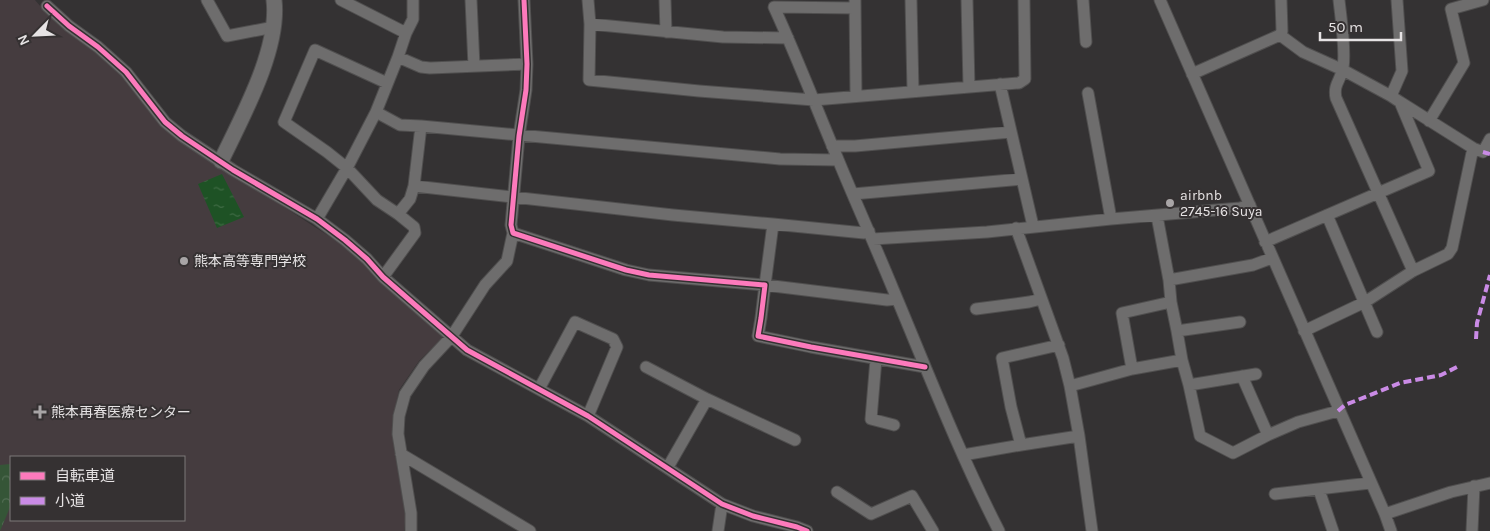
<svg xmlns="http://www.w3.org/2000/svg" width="1490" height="531" font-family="Karla,'Noto Sans JP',sans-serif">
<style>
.built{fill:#453c3f;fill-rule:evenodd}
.forest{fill:url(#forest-crowns)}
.water{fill:url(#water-ripples)}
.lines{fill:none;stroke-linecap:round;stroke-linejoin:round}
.minor-casing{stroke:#504f4f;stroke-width:13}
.tertiary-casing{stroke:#504f4f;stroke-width:17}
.minor{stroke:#6e6d6d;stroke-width:11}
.tertiary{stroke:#6e6d6d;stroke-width:15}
.quiet{stroke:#ca8be6;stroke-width:4;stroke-dasharray:8 4;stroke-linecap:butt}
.cycleway-casing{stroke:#353132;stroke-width:8}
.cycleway{stroke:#fd7abc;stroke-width:5}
.poi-dot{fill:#a8a5a6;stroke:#353132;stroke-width:2}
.labels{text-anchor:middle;stroke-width:4;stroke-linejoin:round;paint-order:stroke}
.poi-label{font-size:14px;fill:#e6e3e4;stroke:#353132;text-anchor:start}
</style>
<defs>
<pattern id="forest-crowns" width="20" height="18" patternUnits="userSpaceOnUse" patternTransform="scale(1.25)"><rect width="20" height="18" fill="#355537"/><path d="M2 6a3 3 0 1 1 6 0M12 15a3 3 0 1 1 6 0" fill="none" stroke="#526d54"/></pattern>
<pattern id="water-ripples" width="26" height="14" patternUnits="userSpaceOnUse" patternTransform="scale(1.25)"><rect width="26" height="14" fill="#1e5225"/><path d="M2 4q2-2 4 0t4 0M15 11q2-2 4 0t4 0" fill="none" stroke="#3f6b44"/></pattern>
</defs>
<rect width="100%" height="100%" fill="#343233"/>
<path class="built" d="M0,0H35L41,7L65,30L96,52L123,75L181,140L341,244L368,267L382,284L441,333L443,337L419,361L399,390L393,418V440L406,513L404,531H0ZM11,457H184V520H11Z"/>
<path class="forest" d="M10,464L11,505L0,531V465Z"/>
<path class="water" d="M222,174L244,217L217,228L198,184Z"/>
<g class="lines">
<defs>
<path id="minor" d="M207,0L227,36L274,27
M341,0L406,33
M471,0L474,66
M524,0L527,64L526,90L519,136L511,225L513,233L626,270L649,275L765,285L761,318L758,336L811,347L925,367
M588,0L590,24L723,37L788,38
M665,0L666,32
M855,0L856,96
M911,0L913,91
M967,0L969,87
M1083,0L1086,42
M1160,0L1385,514L1391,531
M1339,0C1341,19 1346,50 1343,68C1341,80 1333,84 1336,98L1413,271
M47,6L69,26L98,47L126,72L165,122L182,136L233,170L317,219L345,240L367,259L383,277L467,350L588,416L722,504L753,516L797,527L807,531
M855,8L774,7C797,57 816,107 837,157C855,201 875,245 893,289C927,370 959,453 999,531
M590,24L589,80L699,91L814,100L1019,83L1025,79L1024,0
M1280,35L1282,31L1281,0
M398,57L406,33L413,19V0
M1192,74L1280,35L1303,52L1343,70L1391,96L1400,102L1429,171L1265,242
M387,83L315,50L284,122L327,152L347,168L376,112L400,125L421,126
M1000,84L1033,226
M1088,93L1111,219
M1391,96L1402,71L1397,0
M1400,102L1473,148L1483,152L1490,139
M376,112L398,57L421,67L430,68L527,64
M1429,121L1464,63L1451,9L1483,0
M832,146H855L1011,132
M414,186L673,215L773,224L765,285L887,300L897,299
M853,194L1022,179
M1327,215L1377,332
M1157,216L1169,280L1253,265L1272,258
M317,219L347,168L377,200L398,214
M773,224L864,233L869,231
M1016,228L1063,358L1070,386L1132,369L1122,313L1171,302L1169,280
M873,239L987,232L1111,219L1240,208L1250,205
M383,277L415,233L414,227L398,214L410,199L414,186L421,126L780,159L838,160
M1171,302L1177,331L1240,322
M976,309L1029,302L1041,299
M1304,331L1365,302L1413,271L1448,254L1452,248L1473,148
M876,359L871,419L894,425
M1182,360L1189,385L1256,374
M646,367L707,399
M1132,369L1182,360L1177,331
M1189,385L1200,436L1233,453L1268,435L1242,376
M539,389L575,322L613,339L617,347L588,416
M1268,435L1298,422L1338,411
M1079,436L1092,531
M1021,445L1079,436L1070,386
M401,454L530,531
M963,455L1021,445L1011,407L1002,358L1059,345
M668,467L707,399L795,440
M1319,490L1333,531
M837,492L871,514L912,496L933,531
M1275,494L1370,483
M1385,514L1451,492L1490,483
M411,531V513L398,434L399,416L405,394L424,366L452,336L485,285L507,261L513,233
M718,531L722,504
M1472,531L1474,486"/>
<path id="tertiary" d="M221,161C242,117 280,49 274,0"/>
</defs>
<use href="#minor" class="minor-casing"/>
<use href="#tertiary" class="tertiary-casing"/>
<use href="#minor" class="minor"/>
<use href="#tertiary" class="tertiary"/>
<path class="quiet" d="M1483,152L1490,154
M1476,339L1477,323L1490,275
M1338,411L1345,405L1400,383L1441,375L1457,367"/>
<defs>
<path id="cycleway" d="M524,0L527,64L526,90L519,136L511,225L513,233L626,270L649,275L765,285L761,318L758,336L811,347L925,367
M47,6L69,26L98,47L126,72L165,122L182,136L233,170L317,219L345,240L367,259L383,277L467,350L588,416L722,504L753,516L797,527L807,531"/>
</defs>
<use href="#cycleway" class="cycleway-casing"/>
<use href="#cycleway" class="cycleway"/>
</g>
<g class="poi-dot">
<circle cx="1170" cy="203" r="5"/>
<circle cx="184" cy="261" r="5"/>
<path d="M37.5 404.5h5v5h5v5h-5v5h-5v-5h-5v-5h5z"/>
</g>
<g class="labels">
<g class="poi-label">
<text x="1180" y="200">airbnb<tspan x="1180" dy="16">2745-16 Suya</tspan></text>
<text x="194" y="266">熊本高等専門学校</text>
<text x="51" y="417">熊本再春医療センター</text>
</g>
</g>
<rect x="10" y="456" width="175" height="65" fill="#353132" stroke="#7c7879"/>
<rect x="20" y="472" width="25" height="8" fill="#fd7abc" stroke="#7c7879"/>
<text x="55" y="481" font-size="15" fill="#e6e3e4">自転車道</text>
<rect x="20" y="497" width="25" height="8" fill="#ca8be6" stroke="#7c7879"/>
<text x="55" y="506" font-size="15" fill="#e6e3e4">小道</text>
<g transform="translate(35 35) rotate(246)" stroke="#353132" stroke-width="4" paint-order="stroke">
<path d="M0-4L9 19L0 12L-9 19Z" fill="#e6e3e4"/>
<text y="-8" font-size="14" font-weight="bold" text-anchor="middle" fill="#e6e3e4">N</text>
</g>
<path d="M1320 32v8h81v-8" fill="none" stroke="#e6e3e4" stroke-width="2.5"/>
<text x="1328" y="32" font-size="15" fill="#e6e3e4" stroke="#353132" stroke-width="4" paint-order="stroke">50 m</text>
</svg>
